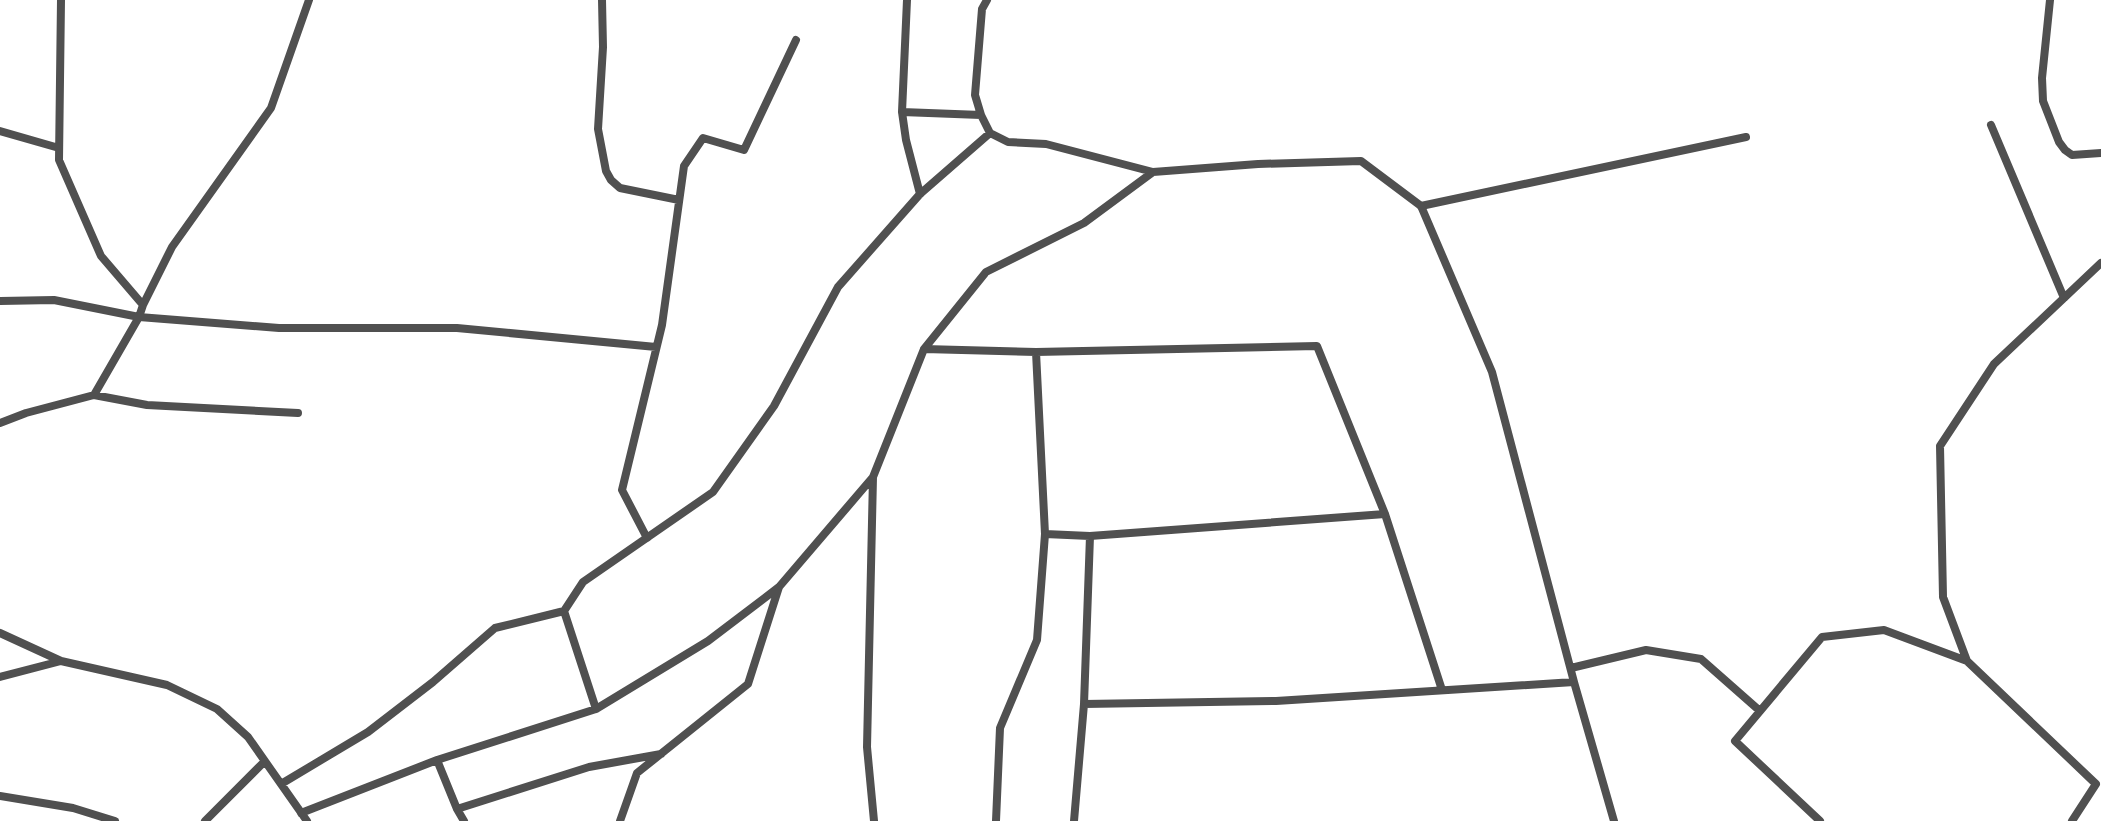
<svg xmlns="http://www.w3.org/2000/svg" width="2101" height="821" font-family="'Open Sans',sans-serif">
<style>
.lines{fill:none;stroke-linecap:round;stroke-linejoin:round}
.service{stroke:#505050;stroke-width:8}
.minor{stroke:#505050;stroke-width:8}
</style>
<rect width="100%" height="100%" fill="#fff"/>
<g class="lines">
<path class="service" d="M1421,206L1746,137"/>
<path class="minor" d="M61,0L59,160L101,256L143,305L139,317L94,395
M602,0L603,47L598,129L606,171L611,180L620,188L679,200
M907,0L902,112L906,140L920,194
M987,0L982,9L975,95L981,115L990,133L1008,142L1046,144L1153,172
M2050,0L2042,78L2043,101L2059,142L2065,150L2072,155L2101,153
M902,112L981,115
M1991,125L2064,298
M0,131L59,148
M0,301L54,300L139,317L279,328H457L656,347
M143,305L172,247L271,108L309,0
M924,349L986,272L1084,223L1153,172L1258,164L1361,161L1421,206L1492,372L1574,682
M1036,352L1317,346L1385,514L1442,690
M0,423L26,413L94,395L147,405L298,413
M873,477L867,747L874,821
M1090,536L1385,514
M647,538L622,490L662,325L684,166L703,138L744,150L796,40
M779,587L708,641L596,709L564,611L583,582L713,492L774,406L838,287L920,194L990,133
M0,633L61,661L167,685L217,709L248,737L307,821
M1571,668L1646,650L1701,659L1760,711
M0,677L61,661
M437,760L457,809
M281,784L368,732L433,682L495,628L564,611
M0,796L73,808L115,821
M301,813L437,760L596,709
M205,821L265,761
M464,821L457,809L589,767L661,754
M620,821L637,773L748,684L779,587L873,477L924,349L1036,352L1045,534L1090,536L1084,704L1276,701L1574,682L1614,821
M996,821L1000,728L1037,640L1045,534
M1074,821L1084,704
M1820,821L1735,741L1822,637L1884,630L1967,661
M2072,821L2096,784L1967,661L1943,597L1940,446L1994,364L2101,263"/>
</g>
</svg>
